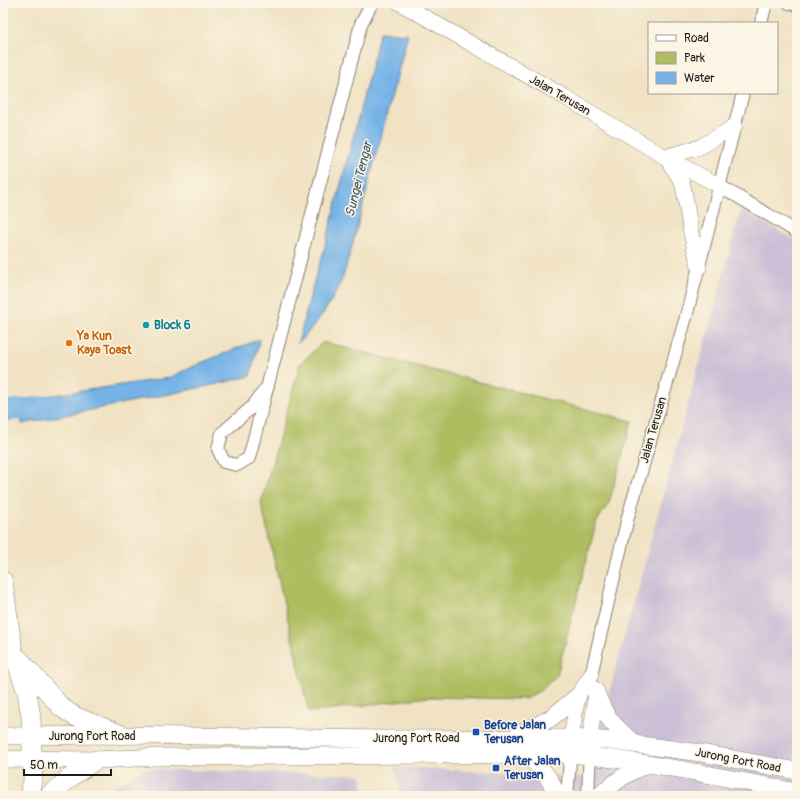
<svg xmlns="http://www.w3.org/2000/svg" width="800" height="799" font-family="Pangolin,sans-serif">
<style>
.industrial{fill:#cabfd6}
.green{fill:#aebd60;stroke:#656c3e}
.water{fill:#74b2e7;stroke:#486782}
.lines{fill:none;stroke-linecap:round;stroke-linejoin:round}
.river{stroke:#74b2e7;stroke-width:21}
.minor-casing{stroke:#867f70;stroke-width:14}
.tertiary-casing{stroke:#867f70;stroke-width:16}
.secondary-casing{stroke:#867f70;stroke-width:18}
.primary-casing{stroke:#867f70;stroke-width:20}
.minor{stroke:#fff;stroke-width:12}
.tertiary{stroke:#fff;stroke-width:15}
.secondary{stroke:#fff;stroke-width:17}
.primary{stroke:#fff;stroke-width:19}
.culture-dot{fill:#0f9aa8;stroke:#fcf5e5;stroke-width:1.5}
.food-dot{fill:#e8710a;stroke:#fcf5e5;stroke-width:1.5}
.transit-dot{fill:#1a4fb4;stroke:#fcf5e5;stroke-width:1.5}
.labels{text-anchor:middle;stroke-width:3;stroke-linejoin:round;paint-order:stroke}
.street-label{font-size:12px;fill:#1c1c1c;stroke:#fcf5e5}
.culture-label{font-size:12px;font-weight:bold;fill:#0d838f;stroke:#fcf5e5;text-anchor:start}
.food-label{font-size:12px;font-weight:bold;fill:#c56008;stroke:#fcf5e5;text-anchor:start}
.transit-label{font-size:12px;font-weight:bold;fill:#164399;stroke:#fcf5e5;text-anchor:start}
.water-label{font-size:13px;font-style:italic;fill:#3f586d;stroke:#fcf5e5}
</style>
<rect width="100%" height="100%" fill="#fcf5e5"/>
<filter id="ink" filterUnits="userSpaceOnUse"><feTurbulence type="fractalNoise" baseFrequency=".025" numOctaves="2"/><feDisplacementMap in="SourceGraphic" scale="8" xChannelSelector="R" yChannelSelector="G"/><feConvolveMatrix kernelMatrix="1 2 1 2 8 2 1 2 1" color-interpolation-filters="sRGB"/></filter>
<filter id="wash" filterUnits="userSpaceOnUse"><feTurbulence type="fractalNoise" baseFrequency=".012" numOctaves="4" result="noise"/><feDisplacementMap in="SourceGraphic" scale="16" xChannelSelector="R" yChannelSelector="G"/><feGaussianBlur stdDeviation="0.9" result="paint"/><feColorMatrix in="noise" values="0 0 0 0 0 0 0 0 0 0 0 0 0 0 0 0 0 1.4 0 .05"/><feComposite in="paint" operator="in"/></filter>
<g filter="url(#wash)">
<rect width="100%" height="100%" fill="#f0e2c3"/>
<path class="industrial" d="M741,210L797,241V796H402L394,767L586,777Z
M144,769L361,775L366,796H99Z"/>
<path class="green" d="M323,342L632,421L609,503L596,523L557,675L543,689L525,699L429,697L309,712L261,503L300,364Z"/>
<path class="water" d="M380,32L408,34L351,250C348,259 346,268 343,277C333,302 317,324 298,343L316,274L323,254Z
M260,339L250,376L218,384L22,424L20,400L168,378L203,362Z"/>
<g class="lines">
<path class="river" d="M3,411L48,407"/>
</g>
</g>
<g filter="url(#ink)">
<g class="lines">
<defs>
<path id="minor" d="M789,3L797,5
M761,23L766,3
M720,186L797,232
M268,386L252,407L222,433L218,449L224,462L237,465L249,458C287,314 324,169 361,24L372,3
M591,675L628,517L686,317L743,93
M567,796L571,748
M588,796L590,749"/>
<path id="tertiary" d="M400,3L565,97L665,157L720,186
M665,157L700,147L735,126
M667,159L682,182L684,190L691,233L699,267
M571,738L578,696L591,675
M590,739L596,692L595,689"/>
<path id="secondary" d="M596,692C604,717 616,728 635,744
M3,736L122,735L386,739L571,738L603,740L701,753L797,771
M513,738L551,718L578,696
M527,755C540,766 552,780 557,796
M3,759L96,760L156,757L570,754C646,761 722,777 797,792
M599,796C614,783 628,771 647,765"/>
<path id="primary" d="M3,581L13,652L27,692L31,717L33,781L30,796
M19,659L61,707L74,716L122,735
M49,796L71,777L96,760"/>
</defs>
<use href="#minor" class="minor-casing"/>
<use href="#tertiary" class="tertiary-casing"/>
<use href="#secondary" class="secondary-casing"/>
<use href="#primary" class="primary-casing"/>
<use href="#minor" class="minor"/>
<use href="#tertiary" class="tertiary"/>
<use href="#secondary" class="secondary"/>
<use href="#primary" class="primary"/>
</g>
</g>
<circle class="culture-dot" cx="146" cy="325" r="4"/>
<circle class="food-dot" cx="69" cy="343" r="4"/>
<g class="transit-dot">
<rect x="472" y="728" width="8" height="8" rx="2"/>
<rect x="492" y="764" width="8" height="8" rx="2"/>
</g>
<g class="labels">
<g class="street-label">
<text transform="translate(560 95) rotate(30)" y="4">Jalan Terusan</text>
<text transform="translate(653 430) rotate(-74)" y="4">Jalan Terusan</text>
<text x="92" y="740">Jurong Port Road</text>
<text x="416" y="742">Jurong Port Road</text>
<text transform="translate(738 760) rotate(11)" y="4">Jurong Port Road</text>
</g>
<g class="culture-label">
<text x="154" y="329">Block 6</text>
</g>
<g class="food-label">
<text x="77" y="340">Ya Kun<tspan x="77" dy="14">Kaya Toast</tspan></text>
</g>
<g class="transit-label">
<text x="484" y="729">Before Jalan<tspan x="484" dy="14">Terusan</tspan></text>
<text x="504" y="765">After Jalan<tspan x="504" dy="14">Terusan</tspan></text>
</g>
<g class="water-label">
<text transform="translate(358 179) rotate(-76)" y="5">Sungei Tengar</text>
</g>
</g>
<rect width="800" height="799" fill="none" stroke="#fcf5e5" stroke-width="16"/>
<rect x="648" y="22" width="130" height="72" fill="#fcf5e5" stroke="#a29e95"/>
<rect x="656" y="35" width="20" height="6" fill="#ffffff" stroke="#a29e95"/>
<text x="684" y="42" font-size="12" fill="#1c1c1c">Road</text>
<rect x="656" y="52" width="20" height="12" fill="#aebd60" stroke="#a29e95"/>
<text x="684" y="62" font-size="12" fill="#1c1c1c">Park</text>
<rect x="656" y="72" width="20" height="12" fill="#74b2e7" stroke="#a29e95"/>
<text x="684" y="82" font-size="12" fill="#1c1c1c">Water</text>
<path d="M24 769v6h87v-6" fill="none" stroke="#1c1c1c" stroke-width="2"/>
<text x="30" y="769" font-size="12" fill="#1c1c1c" stroke="#fcf5e5" stroke-width="3" paint-order="stroke">50 m</text>
</svg>
